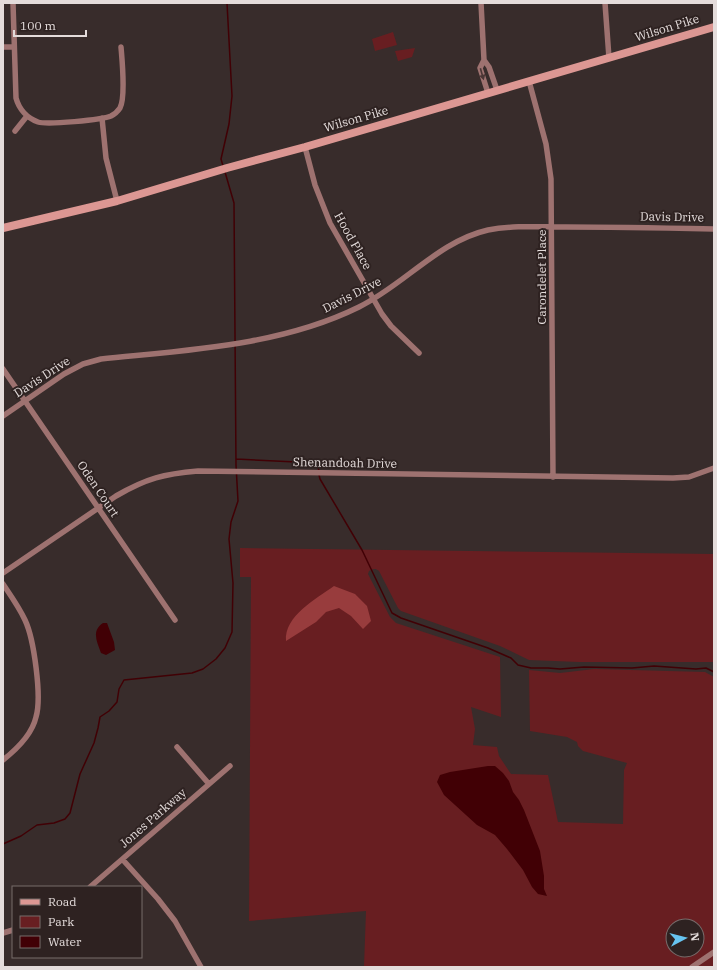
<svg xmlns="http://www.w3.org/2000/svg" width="717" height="970" font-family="'IBM Plex Serif',serif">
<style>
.green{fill:#681e21;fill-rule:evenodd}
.forest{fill:#983c3d}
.water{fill:#410005}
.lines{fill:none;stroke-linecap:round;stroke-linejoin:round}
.stream{stroke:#410005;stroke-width:1.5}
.minor{stroke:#9e7270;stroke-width:5.5}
.secondary{stroke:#dc9793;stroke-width:8}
.oneway{fill:#4a3635}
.labels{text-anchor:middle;stroke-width:4;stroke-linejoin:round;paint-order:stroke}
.street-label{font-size:12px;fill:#e4dcdb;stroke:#2e2221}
</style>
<rect width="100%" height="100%" fill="#382c2b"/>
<path class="green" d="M393,32L397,45L375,51L372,39Z
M415,48L412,57L398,61L395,51Z
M240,548L714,554V662H579L529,660L500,646L401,611L398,608L379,571C375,568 373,569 369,571L368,574L390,617L396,623L500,657L501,717L471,707L475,729L473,745L497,747L499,756L511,774L548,775L558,822L623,824L624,770L627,763L583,751L578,746L577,742L567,737L530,731L529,670L560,673L594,669L705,672L714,677V967H364L366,911L249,921L251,577H240ZM673,926H697V950H673Z"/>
<path class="forest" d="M334,586L355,594L367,606L371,621L363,629L351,616L339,608L326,612L316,622L286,641C284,616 316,599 334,586Z"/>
<path class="water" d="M103,623H107L114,642L115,650L106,655L101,653C97,642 91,631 103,623Z
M488,766H495L503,773L509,781L513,792L519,800L524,810L540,851L544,876V889L547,896L538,894L532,887L523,870L507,849L495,835L477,825L444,795L437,782L440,775L450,772Z"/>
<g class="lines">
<path class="stream" d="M223,166L221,159L229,124L232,96L227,3
M236,459L317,463L319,471
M319,475L320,479L362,550L392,613L401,618L488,648L511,658L518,665L531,668H548L560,669L584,667L632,668L654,666L696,669L706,668L714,672
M3,844L21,836L37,825L54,823L65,819L70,813L80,774L94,743L98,728L100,717L109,711L117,702L119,689L124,680L192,673L203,669L216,659L225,648L232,632L233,583L229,539L231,522L238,501L236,465L234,203L225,172"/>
<path class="minor" d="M13,3L16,98C19,109 27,118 38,122C47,125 102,120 111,116C115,114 118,111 120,108C126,97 122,60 121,47
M481,3L484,60
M605,3L609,58
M3,47H14
M529,81L546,144L551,179L553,477
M488,93L480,68L484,60L489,67L497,90
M102,118L106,158L117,201
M15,131L27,116
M305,147L315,185L330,223L382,314L391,326L419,353
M3,369L175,620
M3,416L64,374L83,364L101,359C187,350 280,346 359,307C404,285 439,241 488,230C514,225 540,227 566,227C615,227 665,228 714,229
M3,573L116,496C147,478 164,474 198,471L673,478L689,477L714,468
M3,584C11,596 19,607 25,620C34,639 42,697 36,717C32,735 17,749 3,760
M177,747L209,784
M123,860L158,899L175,921L201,967
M90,887L230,766
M3,933L13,930
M692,967L714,952"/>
<path class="secondary" d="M3,228L117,201L227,168L305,147L714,27"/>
</g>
<defs><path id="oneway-solid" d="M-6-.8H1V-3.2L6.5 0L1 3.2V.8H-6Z"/></defs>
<use class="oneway" href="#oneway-solid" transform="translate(482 74) rotate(74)"/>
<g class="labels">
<g class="street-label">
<text transform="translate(667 28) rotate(-17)" y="4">Wilson Pike</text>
<text transform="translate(356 119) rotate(-16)" y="4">Wilson Pike</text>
<text transform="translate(672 217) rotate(1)" y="4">Davis Drive</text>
<text transform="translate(353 241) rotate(61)" y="4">Hood Place</text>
<text transform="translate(542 277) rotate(-90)" y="4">Carondelet Place</text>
<text transform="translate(352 295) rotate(-27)" y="4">Davis Drive</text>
<text transform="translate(42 377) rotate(-33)" y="4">Davis Drive</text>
<text transform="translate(345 463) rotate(1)" y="4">Shenandoah Drive</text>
<text transform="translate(98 489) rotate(56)" y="4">Oden Court</text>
<text transform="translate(153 818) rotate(-41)" y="4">Jones Parkway</text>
</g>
</g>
<rect width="717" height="970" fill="none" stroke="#e4dcdb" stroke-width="8"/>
<rect x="12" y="886" width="130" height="72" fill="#2e2221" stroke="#776c6b"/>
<rect x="20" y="899" width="20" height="6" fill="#dc9793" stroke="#776c6b"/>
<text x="48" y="906" font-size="12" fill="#e4dcdb">Road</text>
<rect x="20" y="916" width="20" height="12" fill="#681e21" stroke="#776c6b"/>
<text x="48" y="926" font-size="12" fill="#e4dcdb">Park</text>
<rect x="20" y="936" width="20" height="12" fill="#410005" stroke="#776c6b"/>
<text x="48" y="946" font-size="12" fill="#e4dcdb">Water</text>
<g transform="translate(685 938) rotate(83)"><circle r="19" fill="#2e2221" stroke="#776c6b"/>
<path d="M0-3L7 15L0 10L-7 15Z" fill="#67c4f0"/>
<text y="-6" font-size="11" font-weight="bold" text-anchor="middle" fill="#e4dcdb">N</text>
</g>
<path d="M14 30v6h72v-6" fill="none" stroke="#e4dcdb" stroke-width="2"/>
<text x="20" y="30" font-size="12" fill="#e4dcdb" stroke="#2e2221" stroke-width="3" paint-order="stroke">100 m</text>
</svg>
